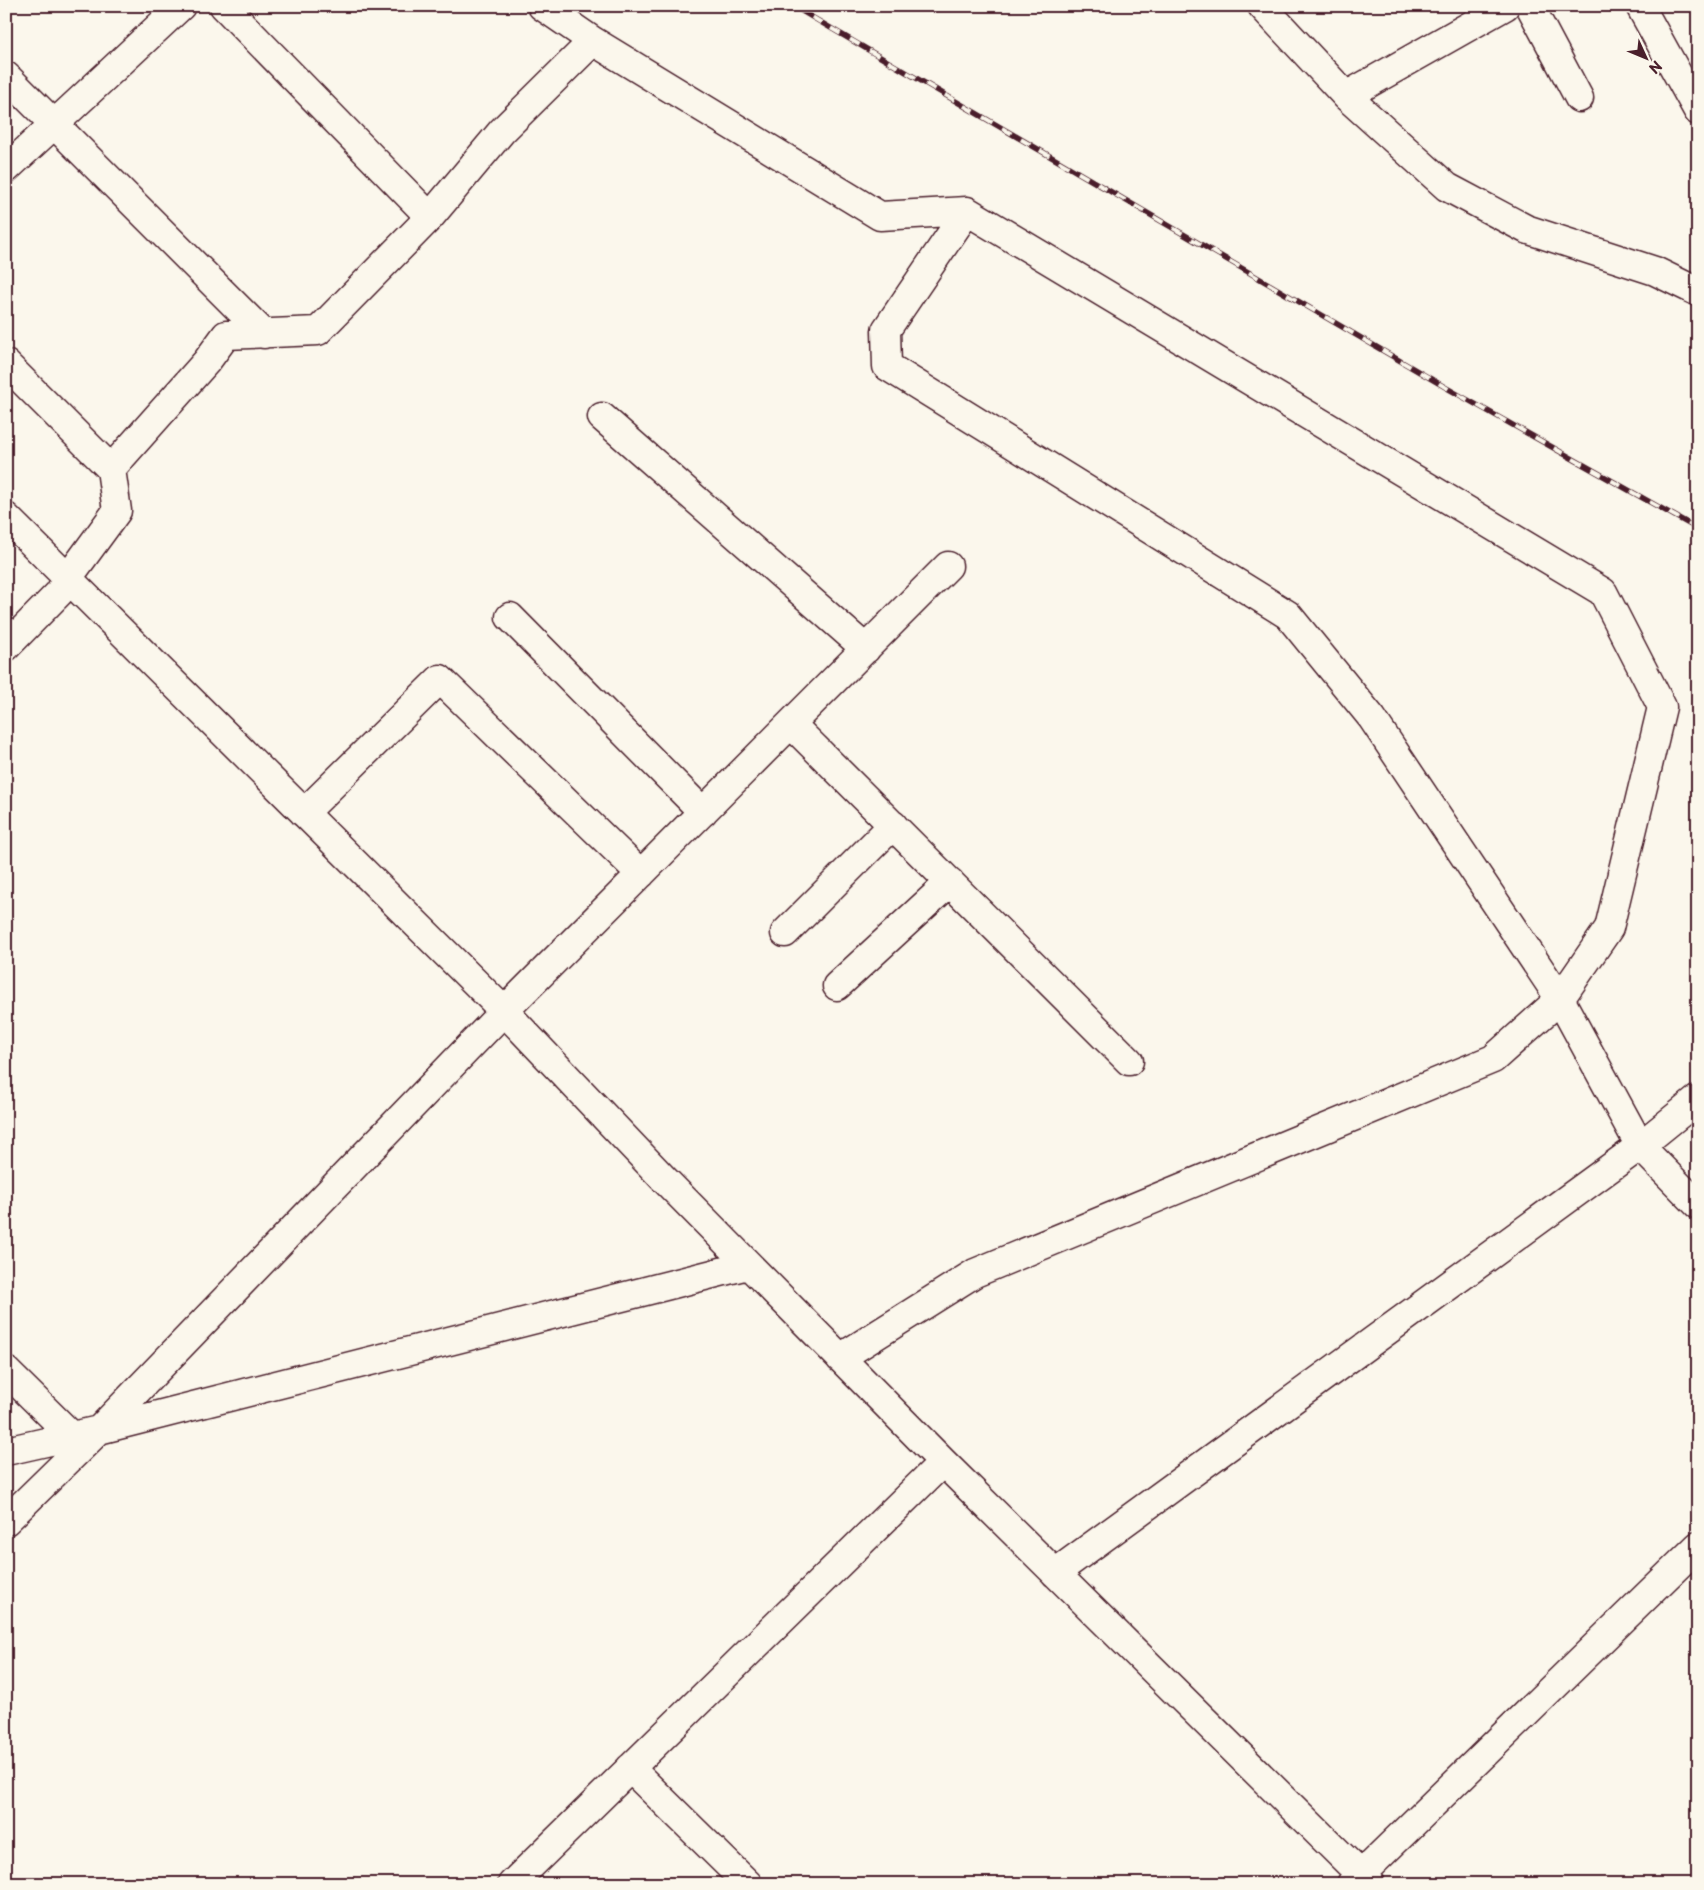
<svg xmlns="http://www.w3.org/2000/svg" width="1704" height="1890" font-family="'Playpen Sans',sans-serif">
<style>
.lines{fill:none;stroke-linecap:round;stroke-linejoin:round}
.minor-casing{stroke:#4a1f2b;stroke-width:31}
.minor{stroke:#fbf7ec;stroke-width:28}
.rail-casing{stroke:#4a1f2b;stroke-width:5.5}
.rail{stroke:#fbf7ec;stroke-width:4;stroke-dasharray:11;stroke-linecap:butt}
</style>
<rect width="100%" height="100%" fill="#fbf7ec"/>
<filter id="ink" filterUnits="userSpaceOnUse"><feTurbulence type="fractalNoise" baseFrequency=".02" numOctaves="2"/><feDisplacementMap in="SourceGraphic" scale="10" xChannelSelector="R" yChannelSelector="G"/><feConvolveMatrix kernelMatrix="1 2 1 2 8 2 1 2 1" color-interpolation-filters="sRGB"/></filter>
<g filter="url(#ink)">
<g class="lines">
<defs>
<path id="minor" d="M224,6L430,217
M542,6L593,41L880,216L967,211L886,330L887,366L1288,615L1372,718L1560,999L1640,1146L1698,1205
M1262,6L1346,96L1447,187L1526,229L1655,271L1698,292
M1530,6L1579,98
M1640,6L1698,111
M6,76L264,334
M1346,96L1505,6
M6,169L181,6
M6,364L111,469
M602,417L866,649
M6,517L504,1011L663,1178L943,1462L1370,1884
M510,617L703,812
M6,647L59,593L68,578L117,511L111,469L207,361L226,335L318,331L430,217L502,131L593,41
M791,724L1129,1061
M304,813L440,679L641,874
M785,933L893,825
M837,986L950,882
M840,1358L975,1273L1493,1059L1560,999L1609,928L1662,707L1603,592L967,211
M6,1371L72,1436
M6,1451L99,1430L748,1265
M6,1521L99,1430L504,1011L948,566
M1055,1573L1640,1146L1698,1099
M630,1768L748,1884
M512,1884L943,1462
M1351,1884L1698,1546"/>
</defs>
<use href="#minor" class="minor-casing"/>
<use href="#minor" class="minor"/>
<defs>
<path id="rail" d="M793,6L1445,387L1698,529"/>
</defs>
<use href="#rail" class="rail-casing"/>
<use href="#rail" class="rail"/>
</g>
</g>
<rect width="1704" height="1890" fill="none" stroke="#fbf7ec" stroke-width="25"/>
<rect x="12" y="12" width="1679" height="1865" fill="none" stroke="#4a1f2b" stroke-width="2" filter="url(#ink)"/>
<g transform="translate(1646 58) rotate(134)" stroke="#fbf7ec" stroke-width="4" paint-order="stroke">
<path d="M0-4L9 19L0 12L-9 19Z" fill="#4a1f2b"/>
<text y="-8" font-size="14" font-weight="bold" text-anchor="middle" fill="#4a1f2b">N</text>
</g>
</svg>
